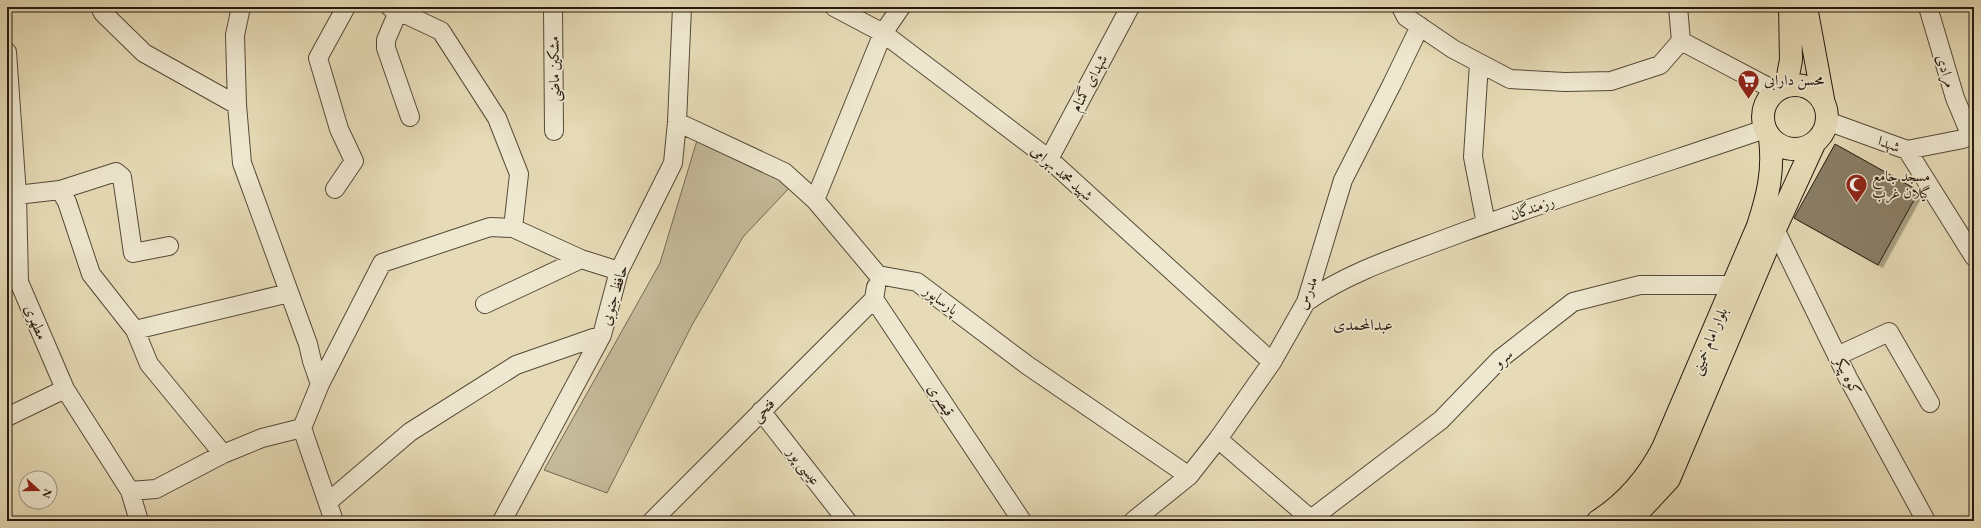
<svg xmlns="http://www.w3.org/2000/svg" width="1981" height="528" font-family="'EB Garamond',Amiri,serif">
<style>
.green{fill:#c5ba9a;stroke:#766a54}
.building{fill:#8a7e66;stroke:#261a0f;filter:url(#shadow)}
.lines{fill:none;stroke-linecap:round;stroke-linejoin:round}
.minor-casing{stroke:#564a39;stroke-width:20}
.major-casing{stroke:#261a0f;stroke-width:24}
.minor{stroke:#efe8d0;stroke-width:18}
.major{stroke:#e6dbb6;stroke-width:22}
.labels{text-anchor:middle;stroke-width:3.5;stroke-linejoin:round;paint-order:stroke}
.street-label{font-size:15px;fill:#261a0f;stroke:#efe8d0}
.poi-label{font-size:15px;fill:#261a0f;stroke:#efe8d0;text-anchor:start}
.neighbourhood-label{font-size:16px;fill:#261a0f;stroke:#efe8d0}
</style>
<defs>
<filter id="shadow"><feDropShadow dx="4.5" dy="2.5" stdDeviation="0" flood-color="#0004"/></filter>
</defs>
<rect width="100%" height="100%" fill="#e6dbb6"/>
<filter id="stains"><feTurbulence type="fractalNoise" baseFrequency=".005" numOctaves="4"/><feColorMatrix values="0 0 0 0 .2 0 0 0 0 .09 0 0 0 0 .02 0 0 0 .5 -.17"/></filter>
<radialGradient id="worn" r=".72"><stop offset=".6" stop-color="#630" stop-opacity="0"/><stop offset="1" stop-color="#630" stop-opacity=".3"/></radialGradient>
<path class="green" d="M701,127L793,184L743,237L692,325L607,493L544,470L660,263Z"/>
<path class="building" d="M1835,144L1919,191L1878,265L1794,218Z"/>
<g class="lines">
<defs>
<path id="minor" d="M100,7L103,13L144,53L237,105
M241,7L235,35L237,105L242,163L308,344L312,361L320,384
M390,7L441,31L497,118L519,174L513,228
M400,7L386,40V48L410,117
M553,7L554,131
M834,7L883,33L1049,159L1272,362
M1401,7L1406,17L1453,49L1510,79L1565,82L1611,81L1660,65L1681,41L1678,7
M1928,7L1955,98L1970,134
M1681,41L1776,91
M7,52L17,195L19,282L65,389L130,491L139,521
M1479,63L1473,157L1486,224
M1827,121L1907,150L1963,139L1974,131
M677,122L784,172L815,200L878,275L917,282L1027,365L1189,476
M1907,150L1974,257
M1049,159L1130,7
M335,189L354,161L339,129L318,58L346,7
M60,190L116,172L122,177L133,253L169,246
M17,195L60,190L67,202L91,274L135,330L149,364L223,454
M815,200L883,33L901,7
M1775,229L1848,378L1926,521
M876,287L874,299L1022,521
M1306,302C1352,270 1406,254 1458,234C1559,197 1662,164 1765,129
M485,304L581,259
M135,330L289,293
M1837,356L1889,332L1930,403
M761,411L847,521
M7,417L65,389
M1218,439L1313,521
M130,491L156,489L223,454L262,438L302,428
M328,502L410,432L516,365L602,335
M1311,519L1441,420L1500,359L1573,302L1640,285H1732
M334,521L302,428L320,384L382,263L490,227L513,228L581,259L619,271
M502,521L602,335L619,271L673,163L677,122L682,7
M652,521L874,299
M1133,521L1189,476L1218,439L1272,362L1306,302L1343,180L1392,84L1420,26"/>
<path id="major" d="M1806,7L1823,99
M1763 117a32 32 0 1 1 64 0a32 32 0 1 1-64 0Z
M1786,86L1791,60L1790,7
M1598,521C1626,503 1648,477 1663,448L1758,226C1768,195 1774,171 1770,138
M1630,521L1669,479L1775,229L1814,144"/>
</defs>
<use href="#minor" class="minor-casing"/>
<use href="#major" class="major-casing"/>
<use href="#minor" class="minor"/>
<use href="#major" class="major"/>
</g>
<defs>
<symbol id="supermarket-pin" viewBox="-11 -11 22 30"><path d="M0 17L-7.5 6A9.5 9.5 0 1 1 7.5 6Z" fill="#8f2418" stroke="#efe8d0"/><path d="M-6-5.5h2.5l.6 2H6L4.5 2H-2.5L-4.4-4H-6ZM-1.5 3.2a1.3 1.3 0 1 0 .1 0ZM3 3.2a1.3 1.3 0 1 0 .1 0Z" fill="#fff"/></symbol>
<symbol id="mosque-pin" viewBox="-11 -11 22 30"><path d="M0 17L-7.5 6A9.5 9.5 0 1 1 7.5 6Z" fill="#8f2418" stroke="#efe8d0"/><path d="M3.5-4.9A6 6 0 1 0 3.5 4.9A5 5 0 1 1 3.5-4.9Z" fill="#fff"/></symbol>
</defs>
<g fill-rule="evenodd">
<use href="#supermarket-pin" x="1736" y="68" width="25" height="34"/>
<use href="#mosque-pin" x="1844" y="172" width="25" height="34"/>
</g>
<g class="labels">
<g class="street-label">
<text transform="translate(554 69) rotate(-91)" y="5">مشکین ماضی</text>
<text transform="translate(1946 71) rotate(73)" y="5">مرادی</text>
<text transform="translate(1089 83) rotate(-62)" y="5">شهدای گمنام</text>
<text transform="translate(1889 144) rotate(20)" y="5">شهدا</text>
<text transform="translate(1062 173) rotate(41)" y="5">شهید محمد بهرامی</text>
<text transform="translate(1532 208) rotate(-19)" y="5">رزمندگان</text>
<text transform="translate(1307 293) rotate(-69)" y="5">مدرس</text>
<text transform="translate(614 295) rotate(-73)" y="5">حافظ جنوبی</text>
<text transform="translate(941 300) rotate(37)" y="5">پارساپور</text>
<text transform="translate(36 322) rotate(67)" y="5">مطهری</text>
<text transform="translate(1709 341) rotate(-67)" y="5">بلوار امام خمینی</text>
<text transform="translate(1503 358) rotate(-41)" y="5">سرو</text>
<text transform="translate(1848 376) rotate(63)" y="5">کوه پیکر</text>
<text transform="translate(941 400) rotate(56)" y="5">قیصری</text>
<text transform="translate(763 410) rotate(-45)" y="5">فتحی</text>
<text transform="translate(804 466) rotate(52)" y="5">عیسی پور</text>
</g>
<g class="poi-label">
<text x="1764" y="85">محسن دارابی</text>
<text x="1872" y="181">مسجد جامع<tspan x="1872" dy="17">گیلان غرب</tspan></text>
</g>
<g class="neighbourhood-label">
<text x="1363" y="330">عبدالمحمدی</text>
</g>
</g>
<rect width="1981" height="528" fill="none" stroke="#e6dbb6" stroke-width="24"/>
<rect x="8" y="8" width="1965" height="512" fill="none" stroke="#261a0f" stroke-width="2"/>
<rect x="12" y="12" width="1957" height="504" fill="none" stroke="#261a0f"/>
<g transform="translate(38 490) rotate(111)"><circle r="19" fill="#efe8d0" stroke="#9f9683"/>
<path d="M0-3L7 15L0 10L-7 15Z" fill="#8f2418"/>
<text y="-6" font-size="11" font-weight="bold" text-anchor="middle" fill="#261a0f">N</text>
</g>
<rect width="100%" height="100%" filter="url(#stains)"/>
<rect width="100%" height="100%" fill="url(#worn)"/>
</svg>
